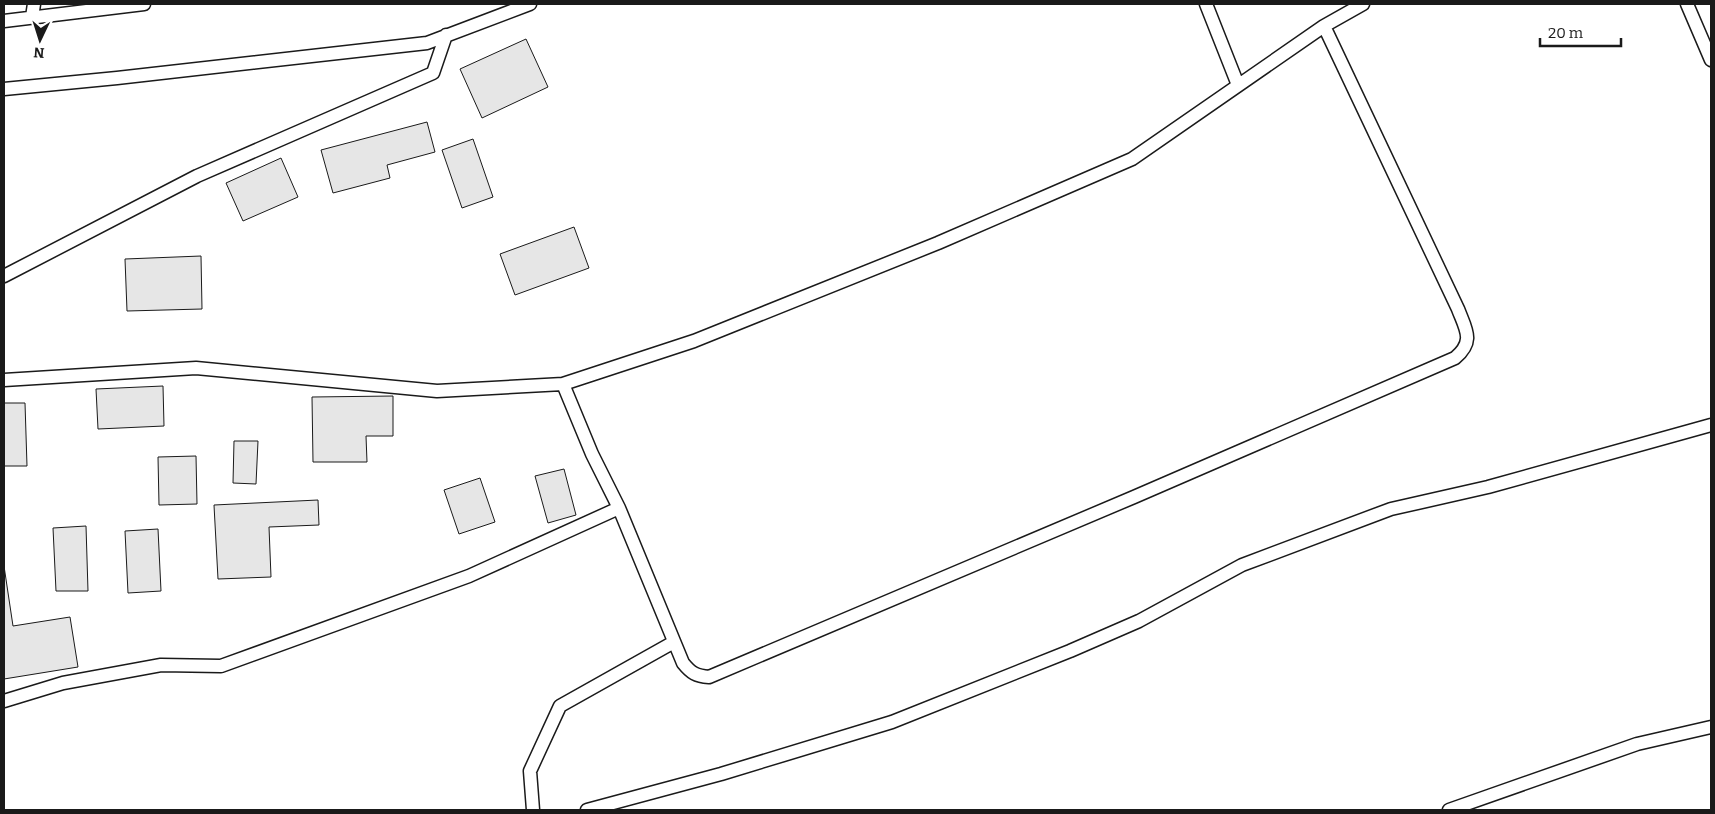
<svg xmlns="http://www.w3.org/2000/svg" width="1715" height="814" font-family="Bitter,serif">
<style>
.building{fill:#e6e6e6;stroke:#1a1a1a}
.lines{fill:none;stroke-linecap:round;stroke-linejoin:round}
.service-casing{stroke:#1a1a1a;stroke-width:15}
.service{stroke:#fff;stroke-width:12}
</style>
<rect width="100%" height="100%" fill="#fff"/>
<path class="building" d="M526,39L548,87L482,118L460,69Z
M427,122L435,152L387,165L390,178L333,193L321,150Z
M473,139L493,197L462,208L442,150Z
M281,158L298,197L243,221L226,183Z
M574,227L589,268L515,295L500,254Z
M201,256L202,309L127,311L125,259Z
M163,386L164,426L98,429L96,389Z
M393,396V436H366L367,462H313L312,397Z
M4,403H25L27,466H4Z
M234,441H258L256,484L233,483Z
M196,456L197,504L159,505L158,457Z
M564,469L576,515L548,523L535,476Z
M480,478L495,522L459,534L444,490Z
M318,500L319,525L269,527L271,577L218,579L214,505Z
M86,526L88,591H56L53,528Z
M158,529L161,591L128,593L125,531Z
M4,566L13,626L70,617L78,667L4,679Z"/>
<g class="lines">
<defs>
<path id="service" d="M1206,4L1238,85
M1687,4L1711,60
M32,17L34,4
M4,21L144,4
M4,89L117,78L427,43L530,4
M4,276L197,176L433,73L446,35
M4,380L196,368L437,391L563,384L694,341L938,243L1132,159L1324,26L1363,4
M563,384L592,454L619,508L683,663C691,673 696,676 709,677L1134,497L1455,358C1475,341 1466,330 1458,309L1324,26
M4,701L63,683L161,665L221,666L469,576L619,508
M533,810L530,771L560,706L674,642
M587,810L721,774L892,722L1070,651L1139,621L1242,565L1391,509L1488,487L1711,425
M1449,810L1637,744L1711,727"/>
</defs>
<use href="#service" class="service-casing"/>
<use href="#service" class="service"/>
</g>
<rect width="1715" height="814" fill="none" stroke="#1a1a1a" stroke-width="10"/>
<g transform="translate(40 40) rotate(184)" stroke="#ffffff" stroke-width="4" paint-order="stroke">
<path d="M0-4L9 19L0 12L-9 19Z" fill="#1a1a1a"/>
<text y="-8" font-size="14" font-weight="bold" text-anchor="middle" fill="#1a1a1a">N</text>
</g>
<path d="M1540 38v8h81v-8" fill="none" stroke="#1a1a1a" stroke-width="2.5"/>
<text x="1548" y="38" font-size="15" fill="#1a1a1a" stroke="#ffffff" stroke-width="4" paint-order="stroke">20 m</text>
</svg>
